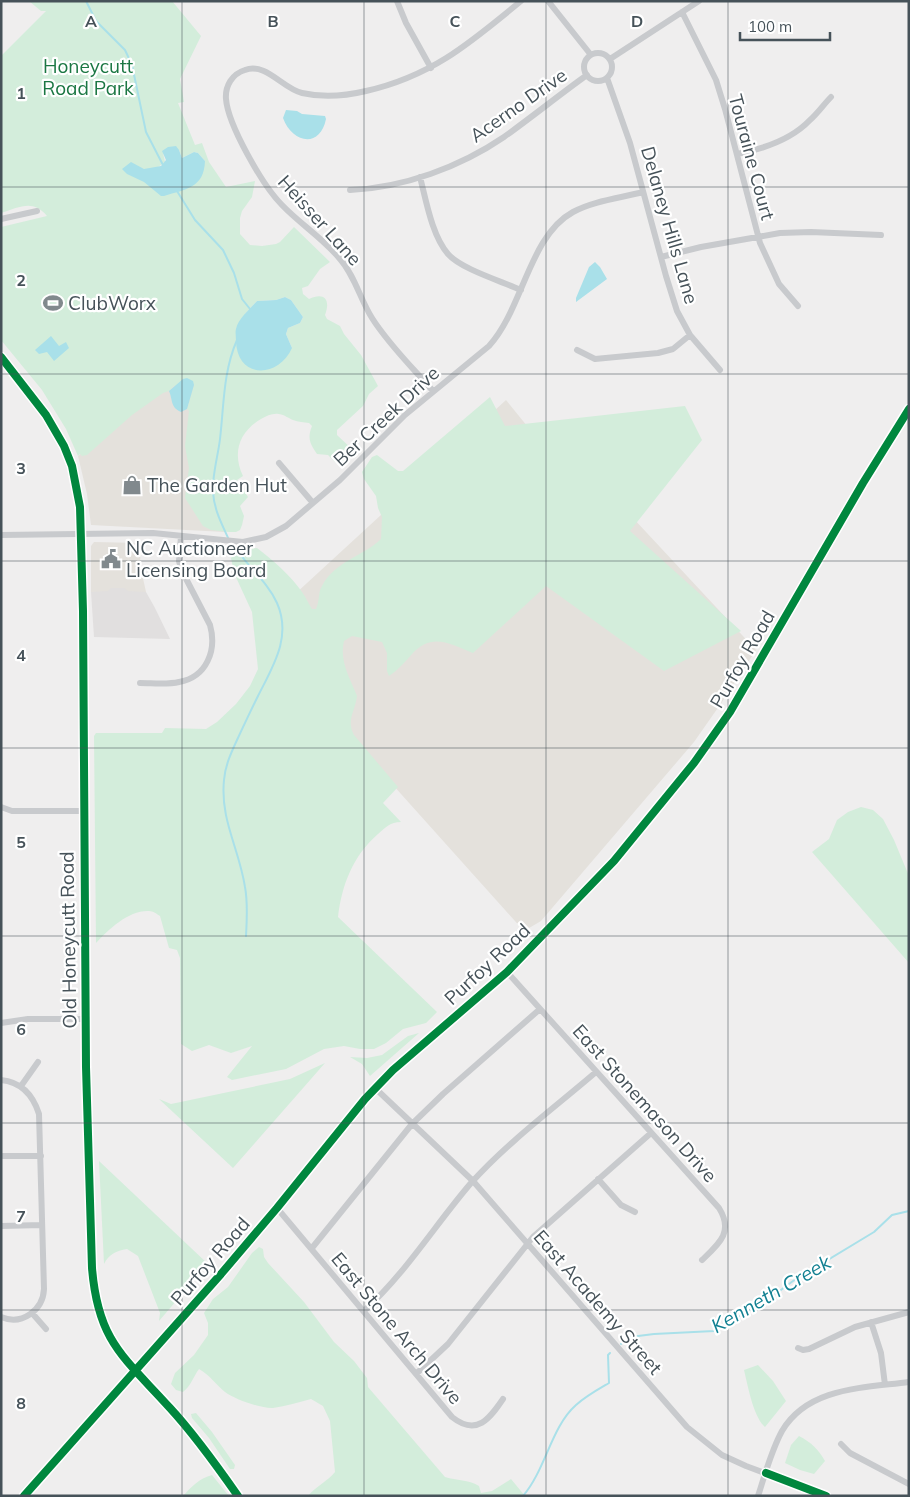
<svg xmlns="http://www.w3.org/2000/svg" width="910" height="1497" font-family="Mulish,sans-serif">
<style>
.commercial{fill:#e4e1dc}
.education{fill:#e1dfdf}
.green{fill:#d3eddb;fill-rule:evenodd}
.water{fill:#a9e0e9}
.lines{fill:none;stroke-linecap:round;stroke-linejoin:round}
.stream{stroke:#a9e0e9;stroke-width:2}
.street{stroke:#c8cacd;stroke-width:6}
.secondary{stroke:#c9cbce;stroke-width:9}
.cycleway-casing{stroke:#fff;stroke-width:11}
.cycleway{stroke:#00873e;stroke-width:8}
.grid{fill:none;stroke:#465259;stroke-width:1;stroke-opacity:0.55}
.labels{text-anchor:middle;stroke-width:4.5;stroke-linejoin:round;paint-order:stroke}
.park-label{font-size:19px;fill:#1b7743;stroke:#fff}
.street-label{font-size:19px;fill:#465259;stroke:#fff}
.poi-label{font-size:19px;fill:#465259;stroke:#fff;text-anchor:start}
.water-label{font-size:20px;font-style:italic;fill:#128092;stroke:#fff}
.grid-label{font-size:16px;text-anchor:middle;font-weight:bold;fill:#465259;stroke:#fff;stroke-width:4.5;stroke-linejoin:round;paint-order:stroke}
</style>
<rect width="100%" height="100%" fill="#efeeee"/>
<path class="commercial" d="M174,376L231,381L225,532L91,525L87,494L78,456Z
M506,400L614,533L633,518L756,650L722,702L694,742L541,921L524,931L349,736L257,629Z
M94,542L141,543L140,565L146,592H91V546Z"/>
<path class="education" d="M111,588H124L128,591L146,592L155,608L170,639L94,637L91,592L108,591Z"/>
<path class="green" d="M29,1H172L201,36L180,79L184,102L178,103L195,145L202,143L209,162L226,187L255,181L252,197L242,211L240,218V234L250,245L262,246L276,244L280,242L294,227L330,262L320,269L308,286L302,288L303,294L309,299C324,292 331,299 325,315L327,319L340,326L344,334L361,355L378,386L369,394L363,406L337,430V435L354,451L352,457L341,464L335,462L328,455L317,454C310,444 307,438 312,426L309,423C304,422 298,422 293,420C288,418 285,415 279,414C272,413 267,416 261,419C239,432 232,453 243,476L237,480L248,497L240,506L244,516L242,525L240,530L236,532H229L211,530L203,526L185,498L189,468L185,446L189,411L187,409L194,385L174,386L169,391L163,393L132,415L87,455L82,456L80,454L78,456L66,429L42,390L1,340V227L47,216C33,199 20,207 1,213V56L46,11H41ZM179,150L182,158L194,152L198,153L205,161L158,167L165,162L163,153ZM285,297L291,300L303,317L300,323L288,328L286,334L292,348L245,314L257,301L276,300Z
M490,397L505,426L685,406L702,440L630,531L741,631L664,671L546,586L473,653C450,644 432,632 412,654C405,662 398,670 389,676L387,671V653L382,642L352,636L344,641C339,661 350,678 357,696C355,712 346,720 354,735L398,787L383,803L401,822C390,822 386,827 378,834C353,856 342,884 338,917L437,1012L426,1023L403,1029L386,1043L374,1049H360L344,1046L324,1049L286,1069L232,1080L227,1077L252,1046L231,1053L209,1045L192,1051L181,1044L180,958L177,950L169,948L160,916C157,914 153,911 149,911C129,910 109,929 96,943L94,736L96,733H162L165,728L206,729L217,722L236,704L250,686L258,669L252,612L234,573L230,553L232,551L257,548C273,560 291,576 302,592C306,597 308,603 312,609H316C320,600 318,592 322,586C335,561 362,557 381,539L382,517L378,508L376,496L364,479L362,472L372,457L377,455L398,471H403Z
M861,807L873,810L883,819L894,840L909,876V963L812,852L829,839L837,820L848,812Z
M419,1033L370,1076L362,1064L350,1057L367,1058L382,1055L408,1036Z
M325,1063L233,1168L159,1099L171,1104L290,1079Z
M99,1161L208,1264L159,1321L160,1313L138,1256L127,1249C116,1251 109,1254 104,1264Z
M259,1247L263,1249L264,1257L268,1263L304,1302L334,1342L354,1361L367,1378L368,1387L445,1477C457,1481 468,1479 479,1486L481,1493L492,1491L511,1479L525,1496H308C316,1486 327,1482 335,1472L330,1421L323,1406L311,1399C299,1402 286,1406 273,1408C262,1409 234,1399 225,1392C216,1385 210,1375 199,1369C193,1377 191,1386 183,1392L176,1390L171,1384L175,1373L194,1355L208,1335V1323L204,1313L213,1299L228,1287L252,1253Z
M758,1365L773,1381L786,1401L765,1427C753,1416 748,1386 744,1370Z
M196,1413L212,1432L235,1465L234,1469H230L209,1438L192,1418L191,1414Z
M799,1436C812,1443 818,1449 825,1461L814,1474L800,1470L785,1463L791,1445Z
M212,1475L229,1496H183C191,1487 200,1478 212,1475Z"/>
<path class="water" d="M286,110L297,111L302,114L325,116L326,119C320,149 292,143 283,118Z
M176,146L179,150L182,158L194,152L198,153L205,161C204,188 186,189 164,196H161L144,182L127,174L122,169L131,162L144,169L161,166L166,160L162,151L168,147Z
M595,262L600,267L607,279L576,302V298L589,267Z
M285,297L291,300L303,317L300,323L288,328L286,334L292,348C278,379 237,379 236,341C236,337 235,332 236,329C238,319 250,309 257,301L276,300Z
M51,336L59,346L66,342L69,348L54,361L47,352L39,354L35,350Z
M187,378L193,381L194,385L187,409L181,412C170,407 173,400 169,391L183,379Z"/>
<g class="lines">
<path class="stream" d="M86,1L96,21L125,50L132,65L146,132L164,167
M177,191L195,220L223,250L234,273L242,299L250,309V311
M229,540C222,524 214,510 213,492C212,475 218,456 220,439C224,405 223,372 237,340
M234,546C247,566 267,581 277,603C292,637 273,666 258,696C251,710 244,725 237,740C231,753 225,766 224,780C220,820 239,848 245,887C248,903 247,920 246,936
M621,1344L630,1337L654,1334L714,1331L766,1301L793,1281L874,1232L892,1215L909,1211
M523,1496C546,1469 551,1427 576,1405C586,1396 597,1390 609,1383L608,1355L610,1353"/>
<path class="street" d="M397,1L406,23L431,68
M548,1L591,55
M682,12L716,80L725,109L760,243L779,284L798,306
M584 67a14 14 0 1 1 28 0a14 14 0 1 1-28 0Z
M610,59L699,1
M607,78L630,143L666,276L677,311L690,335L720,370
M737,154C763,149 791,140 810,120C818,113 824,104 831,97
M420,177C426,200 432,236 448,254C461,269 501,281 521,290
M350,190C403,188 460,167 504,137C532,117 559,95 587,75
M1,219L37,211
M661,257L701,247L780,233L811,232L881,235
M577,350L595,359L658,353L673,349L690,335
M1,357L46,415L64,446L72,466L80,507L83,611L86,1067L92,1268C98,1342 124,1357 170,1408C195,1435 217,1466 238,1496
M433,391C413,368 389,345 372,318C360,299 355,276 340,259C323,238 300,224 282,205C263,186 228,125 226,99C225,86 232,74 245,70C266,62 283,89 302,93C324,98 345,96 366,91C432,76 470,43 521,1
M279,463L313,503
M1,535L153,533L243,542L266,537L286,526L340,480L405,415L489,346C523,309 529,236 573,212C593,201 620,198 643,192
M140,683C152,683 167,685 179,682C207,677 217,650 210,625L181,569L179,561L181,536
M1,807L12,811H84
M507,972L719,1208C734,1232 719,1244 702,1260
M1,1023L28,1019H86
M1,1080C21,1082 33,1095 39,1114L44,1289C43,1310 22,1326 1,1317
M21,1086L38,1062
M375,1088L473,1181L687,1427L722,1455L746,1466L826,1496
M3,1156H41
M598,1179L621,1205L635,1212
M277,1208L452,1417C477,1437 490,1418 503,1399
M1,1226L42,1225
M312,1248L412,1124L443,1094L540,1009
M364,1311C405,1274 435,1225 471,1183C508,1142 554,1108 596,1072
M32,1313L46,1329
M871,1322L881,1353L885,1385
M798,1348L803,1350L809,1349L855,1327L909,1312
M416,1374L448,1344L533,1237L651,1133
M841,1444L850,1453L909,1484
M758,1496C765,1475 771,1451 782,1431C808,1387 864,1388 909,1382"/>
<path class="secondary" d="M24,1496L221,1274L277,1208L365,1099L393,1070L507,972L614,861L694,763L730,712L863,483L909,409"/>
<defs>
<path id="cycleway" d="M1,357L46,415L64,446L72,466L80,507L83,611L86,1067L92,1268C98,1342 124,1357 170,1408C195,1435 217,1466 238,1496
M766,1473L826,1496
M24,1496L221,1274L277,1208L365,1099L393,1070L507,972L614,861L694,763L730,712L863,483L909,409"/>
</defs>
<use href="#cycleway" class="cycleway-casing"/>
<use href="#cycleway" class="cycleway"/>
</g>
<path class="grid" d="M182,1V1496M364,1V1496M546,1V1496M728,1V1496M1,187H909M1,374H909M1,561H909M1,748H909M1,936H909M1,1123H909M1,1310H909"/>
<defs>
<symbol id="stadium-bare" viewBox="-9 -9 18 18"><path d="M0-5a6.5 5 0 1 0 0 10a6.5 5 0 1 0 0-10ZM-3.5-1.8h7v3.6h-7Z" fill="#81898d" stroke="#fff" stroke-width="2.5" paint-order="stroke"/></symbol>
<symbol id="shop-bare" viewBox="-9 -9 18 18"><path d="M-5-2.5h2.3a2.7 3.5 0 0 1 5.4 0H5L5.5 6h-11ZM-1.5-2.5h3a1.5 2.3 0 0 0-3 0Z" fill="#81898d" stroke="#fff" stroke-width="2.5" paint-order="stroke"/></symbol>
<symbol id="civic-bare" viewBox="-9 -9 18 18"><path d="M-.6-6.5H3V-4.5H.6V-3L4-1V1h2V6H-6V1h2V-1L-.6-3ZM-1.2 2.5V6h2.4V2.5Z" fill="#81898d" stroke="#fff" stroke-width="2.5" paint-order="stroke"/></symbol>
</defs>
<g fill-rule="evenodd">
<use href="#stadium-bare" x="39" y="289" width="28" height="28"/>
<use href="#shop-bare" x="118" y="471" width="28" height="28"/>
<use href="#civic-bare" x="97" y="545" width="28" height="28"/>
</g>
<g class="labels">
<g class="park-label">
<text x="88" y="73">Honeycutt<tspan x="88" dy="22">Road Park</tspan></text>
</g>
<g class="street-label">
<text transform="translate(518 105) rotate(-35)" y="7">Acerno Drive</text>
<text transform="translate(752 157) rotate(75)" y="7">Touraine Court</text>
<text transform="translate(320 220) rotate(48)" y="7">Heisser Lane</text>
<text transform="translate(670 225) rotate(74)" y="7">Delaney Hills Lane</text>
<text transform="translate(386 416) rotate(-43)" y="7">Ber Creek Drive</text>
<text transform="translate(742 659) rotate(-60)" y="7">Purfoy Road</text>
<text transform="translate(68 940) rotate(-91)" y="7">Old Honeycutt Road</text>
<text transform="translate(487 964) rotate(-43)" y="7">Purfoy Road</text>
<text transform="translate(645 1103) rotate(48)" y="7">East Stonemason Drive</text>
<text transform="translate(210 1261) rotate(-49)" y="7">Purfoy Road</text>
<text transform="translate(598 1302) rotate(49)" y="7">East Academy Street</text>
<text transform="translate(397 1328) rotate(50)" y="7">East Stone Arch Drive</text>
</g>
<g class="poi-label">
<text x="68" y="310">ClubWorx</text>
<text x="147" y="492">The Garden Hut</text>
<text x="126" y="555">NC Auctioneer<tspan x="126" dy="22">Licensing Board</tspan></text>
</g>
<g class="water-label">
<text transform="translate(771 1294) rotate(-30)" y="7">Kenneth Creek</text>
</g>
</g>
<g class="grid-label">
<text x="91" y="27">A</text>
<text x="273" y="27">B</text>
<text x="455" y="27">C</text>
<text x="637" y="27">D</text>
<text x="21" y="99">1</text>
<text x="21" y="286">2</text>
<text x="21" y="474">3</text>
<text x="21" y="661">4</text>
<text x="21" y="848">5</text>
<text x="21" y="1035">6</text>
<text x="21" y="1222">7</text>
<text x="21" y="1409">8</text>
</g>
<rect width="910" height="1497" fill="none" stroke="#465259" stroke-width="5"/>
<path d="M740 32v8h90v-8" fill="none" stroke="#465259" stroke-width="2.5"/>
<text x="748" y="32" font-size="15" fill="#465259" stroke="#ffffff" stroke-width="4" paint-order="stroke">100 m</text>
</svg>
